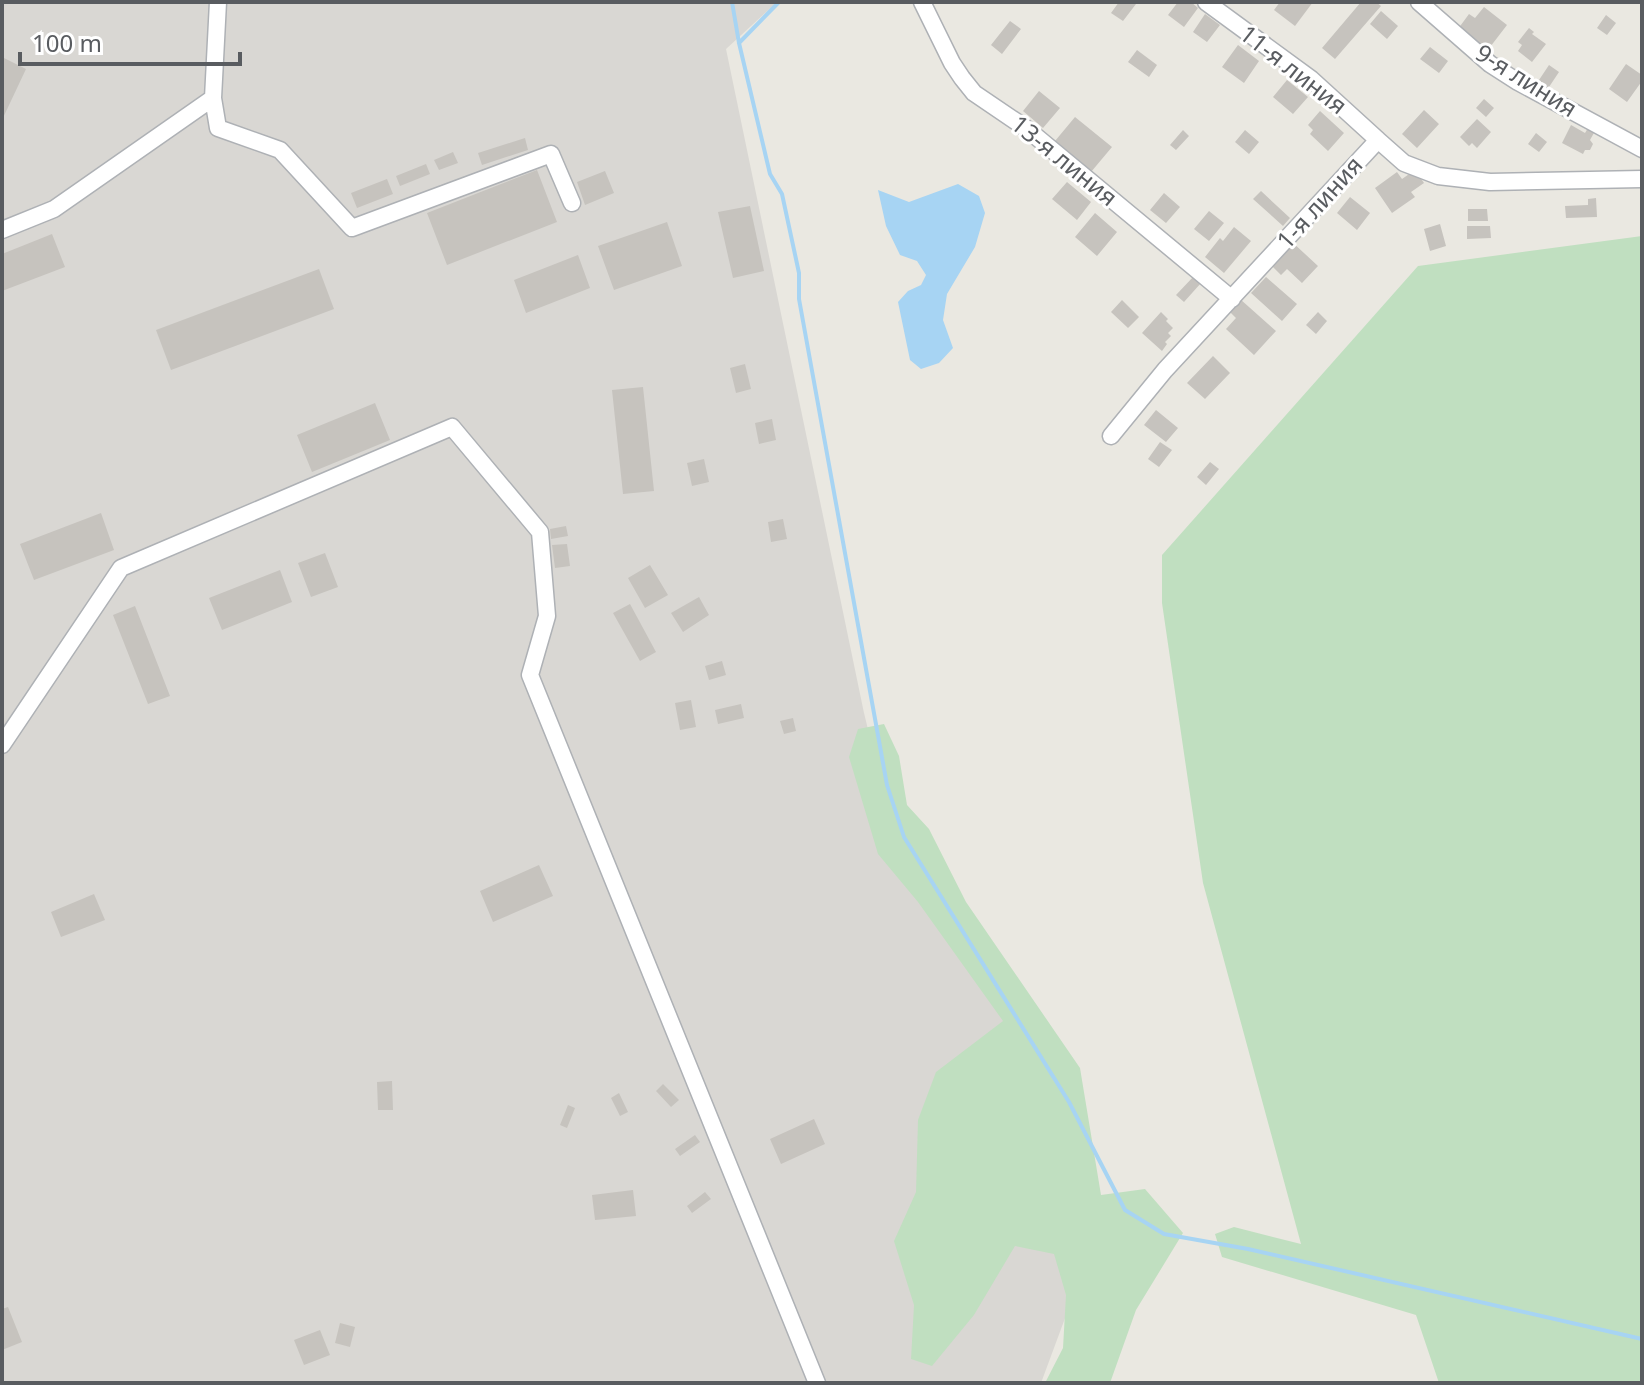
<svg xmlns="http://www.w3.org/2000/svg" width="1644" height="1385" font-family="'Noto Sans',sans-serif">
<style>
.industrial{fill:#d9d7d3}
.green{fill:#c0dfc0}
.water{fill:#a7d4f3}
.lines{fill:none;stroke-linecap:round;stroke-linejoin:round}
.stream{stroke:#a7d4f3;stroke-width:4}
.building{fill:#c6c3be}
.minor-casing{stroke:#aeb1b5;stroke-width:19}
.minor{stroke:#fff;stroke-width:16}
.labels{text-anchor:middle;stroke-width:6;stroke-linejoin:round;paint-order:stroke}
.street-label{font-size:24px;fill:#595c60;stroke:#fff}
</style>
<rect width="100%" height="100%" fill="#eae8e1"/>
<path class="industrial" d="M2,2H777L726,49L864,713L898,852L1055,1086L1071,1302L1041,1383H2Z"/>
<path class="green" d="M1642,236V1383H1439L1416,1315L1222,1257L1215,1234L1234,1227L1301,1244L1203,883L1162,603V555L1418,266Z
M884,724L899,756L907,805L929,829L966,902L1080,1068L1101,1195L1145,1189L1183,1233L1136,1310L1110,1383H1045L1063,1348L1066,1295L1054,1254L1015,1246L974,1315L932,1366L911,1359L914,1305L894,1241L916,1192L918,1120L936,1072L1003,1021L918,902L878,854L849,757L858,729Z"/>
<path class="water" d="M958,184L979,196L985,213L975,247L947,294L943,320L953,348L939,363L921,369L910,360L898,302L908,291L921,285L926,275L917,261L900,255L886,226L878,190L909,202Z"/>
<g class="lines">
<path class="stream" d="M732,2L739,43L770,174L782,194L799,273V299L887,785L904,837L1069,1102L1125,1210L1164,1234L1248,1249L1642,1339
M739,43L779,2"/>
</g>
<path class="building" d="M1119,2L1136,4L1123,21L1111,13Z
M1178,2H1191L1198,8L1184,27L1168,15Z
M1280,2H1313L1295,26L1274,10Z
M1361,2H1376L1381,6L1335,59L1322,48Z
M1484,7L1507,25L1487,51L1458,29L1469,14L1475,18Z
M1381,11L1398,26L1387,39L1370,24Z
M1205,14L1220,25L1207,42L1193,32Z
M1606,15L1616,23L1607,35L1597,28Z
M1010,21L1021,29L1002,54L991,45Z
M1529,28L1534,32L1532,34L1546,44L1532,62L1518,51L1522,45L1518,42Z
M1238,45L1259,61L1244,83L1222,67Z
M1430,47L1448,61L1439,73L1420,59Z
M1137,50L1157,65L1149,77L1128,62Z
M2,57L26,69L2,120Z
M1626,64L1642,75V81L1627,102L1609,89Z
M1549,65L1559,72L1547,90L1537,83Z
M1287,80L1308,97L1293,114L1273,97Z
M1039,91L1060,108L1043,128L1023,111Z
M1484,99L1494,108L1486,117L1476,108Z
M1424,110L1439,124L1417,148L1402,134Z
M1320,111L1344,133L1328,151L1310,134L1313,130L1308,125Z
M1075,117L1112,147L1091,172L1055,141Z
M1477,119L1491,132L1477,148L1472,143L1469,146L1460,137Z
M1571,125L1585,133L1588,128L1595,131L1590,140L1593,144L1590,150H1585L1583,154L1562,143Z
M1183,130L1189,136L1176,150L1170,145Z
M1245,130L1259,142L1249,154L1235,142Z
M1536,133L1547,142L1539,152L1528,144Z
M525,138L528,150L482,165L478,153Z
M453,152L458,163L439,170L434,160Z
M426,164L430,174L400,186L396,176Z
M537,170L557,222L447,265L427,213Z
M1415,170L1424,183L1411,192L1415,197L1392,213L1375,188L1397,172L1402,179Z
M605,171L614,193L585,205L577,182Z
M387,179L393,194L357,208L351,193Z
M1067,182L1091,202L1077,220L1052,199Z
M1261,191L1290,218L1283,226L1253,199Z
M1164,193L1180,207L1166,223L1150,210Z
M1350,197L1370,213L1357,230L1337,213Z
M1596,198L1597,217L1566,218L1565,206L1588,205V199Z
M750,206L764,271L733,278L718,212Z
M1468,209H1487L1488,221H1468Z
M1209,211L1224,223L1209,241L1194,229Z
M1095,213L1117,232L1097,256L1075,237Z
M667,222L682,266L614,290L598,246Z
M1440,224L1446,246L1430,251L1424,229Z
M1467,226H1490L1491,238L1467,239Z
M1234,227L1251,241L1224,273L1205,257L1220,238L1223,241Z
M52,234L65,267L2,291V254Z
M1291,241L1318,266L1302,283L1287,269L1281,275L1270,264Z
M578,255L590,288L526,313L514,280Z
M319,269L334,309L171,370L156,330Z
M1194,276L1201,283L1184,302L1176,295Z
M1266,277L1297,304L1282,321L1251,293Z
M1240,299L1276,331L1254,355L1226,329L1236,318L1229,311Z
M1122,300L1139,317L1128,328L1111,312Z
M1161,312L1168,319L1166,321L1173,328L1168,333L1171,336L1165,342L1167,344L1162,351L1142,333Z
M1318,312L1327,321L1316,334L1306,325Z
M1213,356L1230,373L1205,399L1187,383Z
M745,364L751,389L736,393L730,368Z
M643,387L654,491L623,494L612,390Z
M375,403L390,440L312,472L297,435Z
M1156,410L1178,428L1166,442L1144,425Z
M772,419L776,440L759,444L755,423Z
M1160,442L1172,450L1159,467L1148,459Z
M704,459L709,482L692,486L687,463Z
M1210,462L1219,469L1206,485L1197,477Z
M101,513L114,550L34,580L20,544Z
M783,519L787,539L771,542L768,522Z
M566,526L568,536L551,539L550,529Z
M567,544L570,566L555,568L552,545Z
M325,553L338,587L311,597L298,563Z
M650,565L668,595L645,608L628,578Z
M280,570L292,602L222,630L209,598Z
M699,597L709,615L683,632L671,613Z
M630,604L656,652L640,661L613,613Z
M135,606L170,696L148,704L113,615Z
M722,661L726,675L709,680L705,666Z
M691,700L696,727L680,730L675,703Z
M741,704L744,718L718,724L715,710Z
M793,718L796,731L784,734L780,721Z
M539,865L553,896L493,922L480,891Z
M94,894L105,920L61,937L51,912Z
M392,1081L393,1110H378L377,1082Z
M663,1084L679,1100L671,1107L656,1091Z
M619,1093L628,1112L620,1116L611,1098Z
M568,1105L575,1108L567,1128L560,1125Z
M814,1119L825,1144L781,1164L770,1139Z
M695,1135L700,1142L680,1156L675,1149Z
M633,1190L636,1216L595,1220L592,1195Z
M705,1192L711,1199L692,1213L687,1206Z
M8,1307L22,1342L2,1350V1309Z
M340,1323L355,1327L350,1347L335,1343Z
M320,1330L330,1355L304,1365L294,1340Z"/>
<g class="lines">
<defs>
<path id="minor" d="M922,2L952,63L962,78L974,93L1027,129L1232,299
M1206,2L1311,79L1378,140
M1419,2L1490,64L1518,82L1642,149
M213,98L218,128L280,150L352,228L551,154L572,203
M2,230L54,209L213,98L218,2
M1111,436L1165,370L1378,140L1404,163L1438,176L1490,182L1642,179
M2,745L121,568L452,427L540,532L547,616L530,675L817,1383"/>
</defs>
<use href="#minor" class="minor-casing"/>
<use href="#minor" class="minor"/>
</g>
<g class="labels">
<g class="street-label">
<text transform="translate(1293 70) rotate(38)" y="8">11-я линия</text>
<text transform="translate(1526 81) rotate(32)" y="8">9-я линия</text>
<text transform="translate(1064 161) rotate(39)" y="8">13-я линия</text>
<text transform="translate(1320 203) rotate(-48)" y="8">1-я линия</text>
</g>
</g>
<rect width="1644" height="1385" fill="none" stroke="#595c60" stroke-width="8"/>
<path d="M20 52v12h220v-12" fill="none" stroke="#595c60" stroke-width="4"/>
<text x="32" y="52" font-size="24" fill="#595c60" stroke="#ffffff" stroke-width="6" paint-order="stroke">100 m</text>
</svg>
